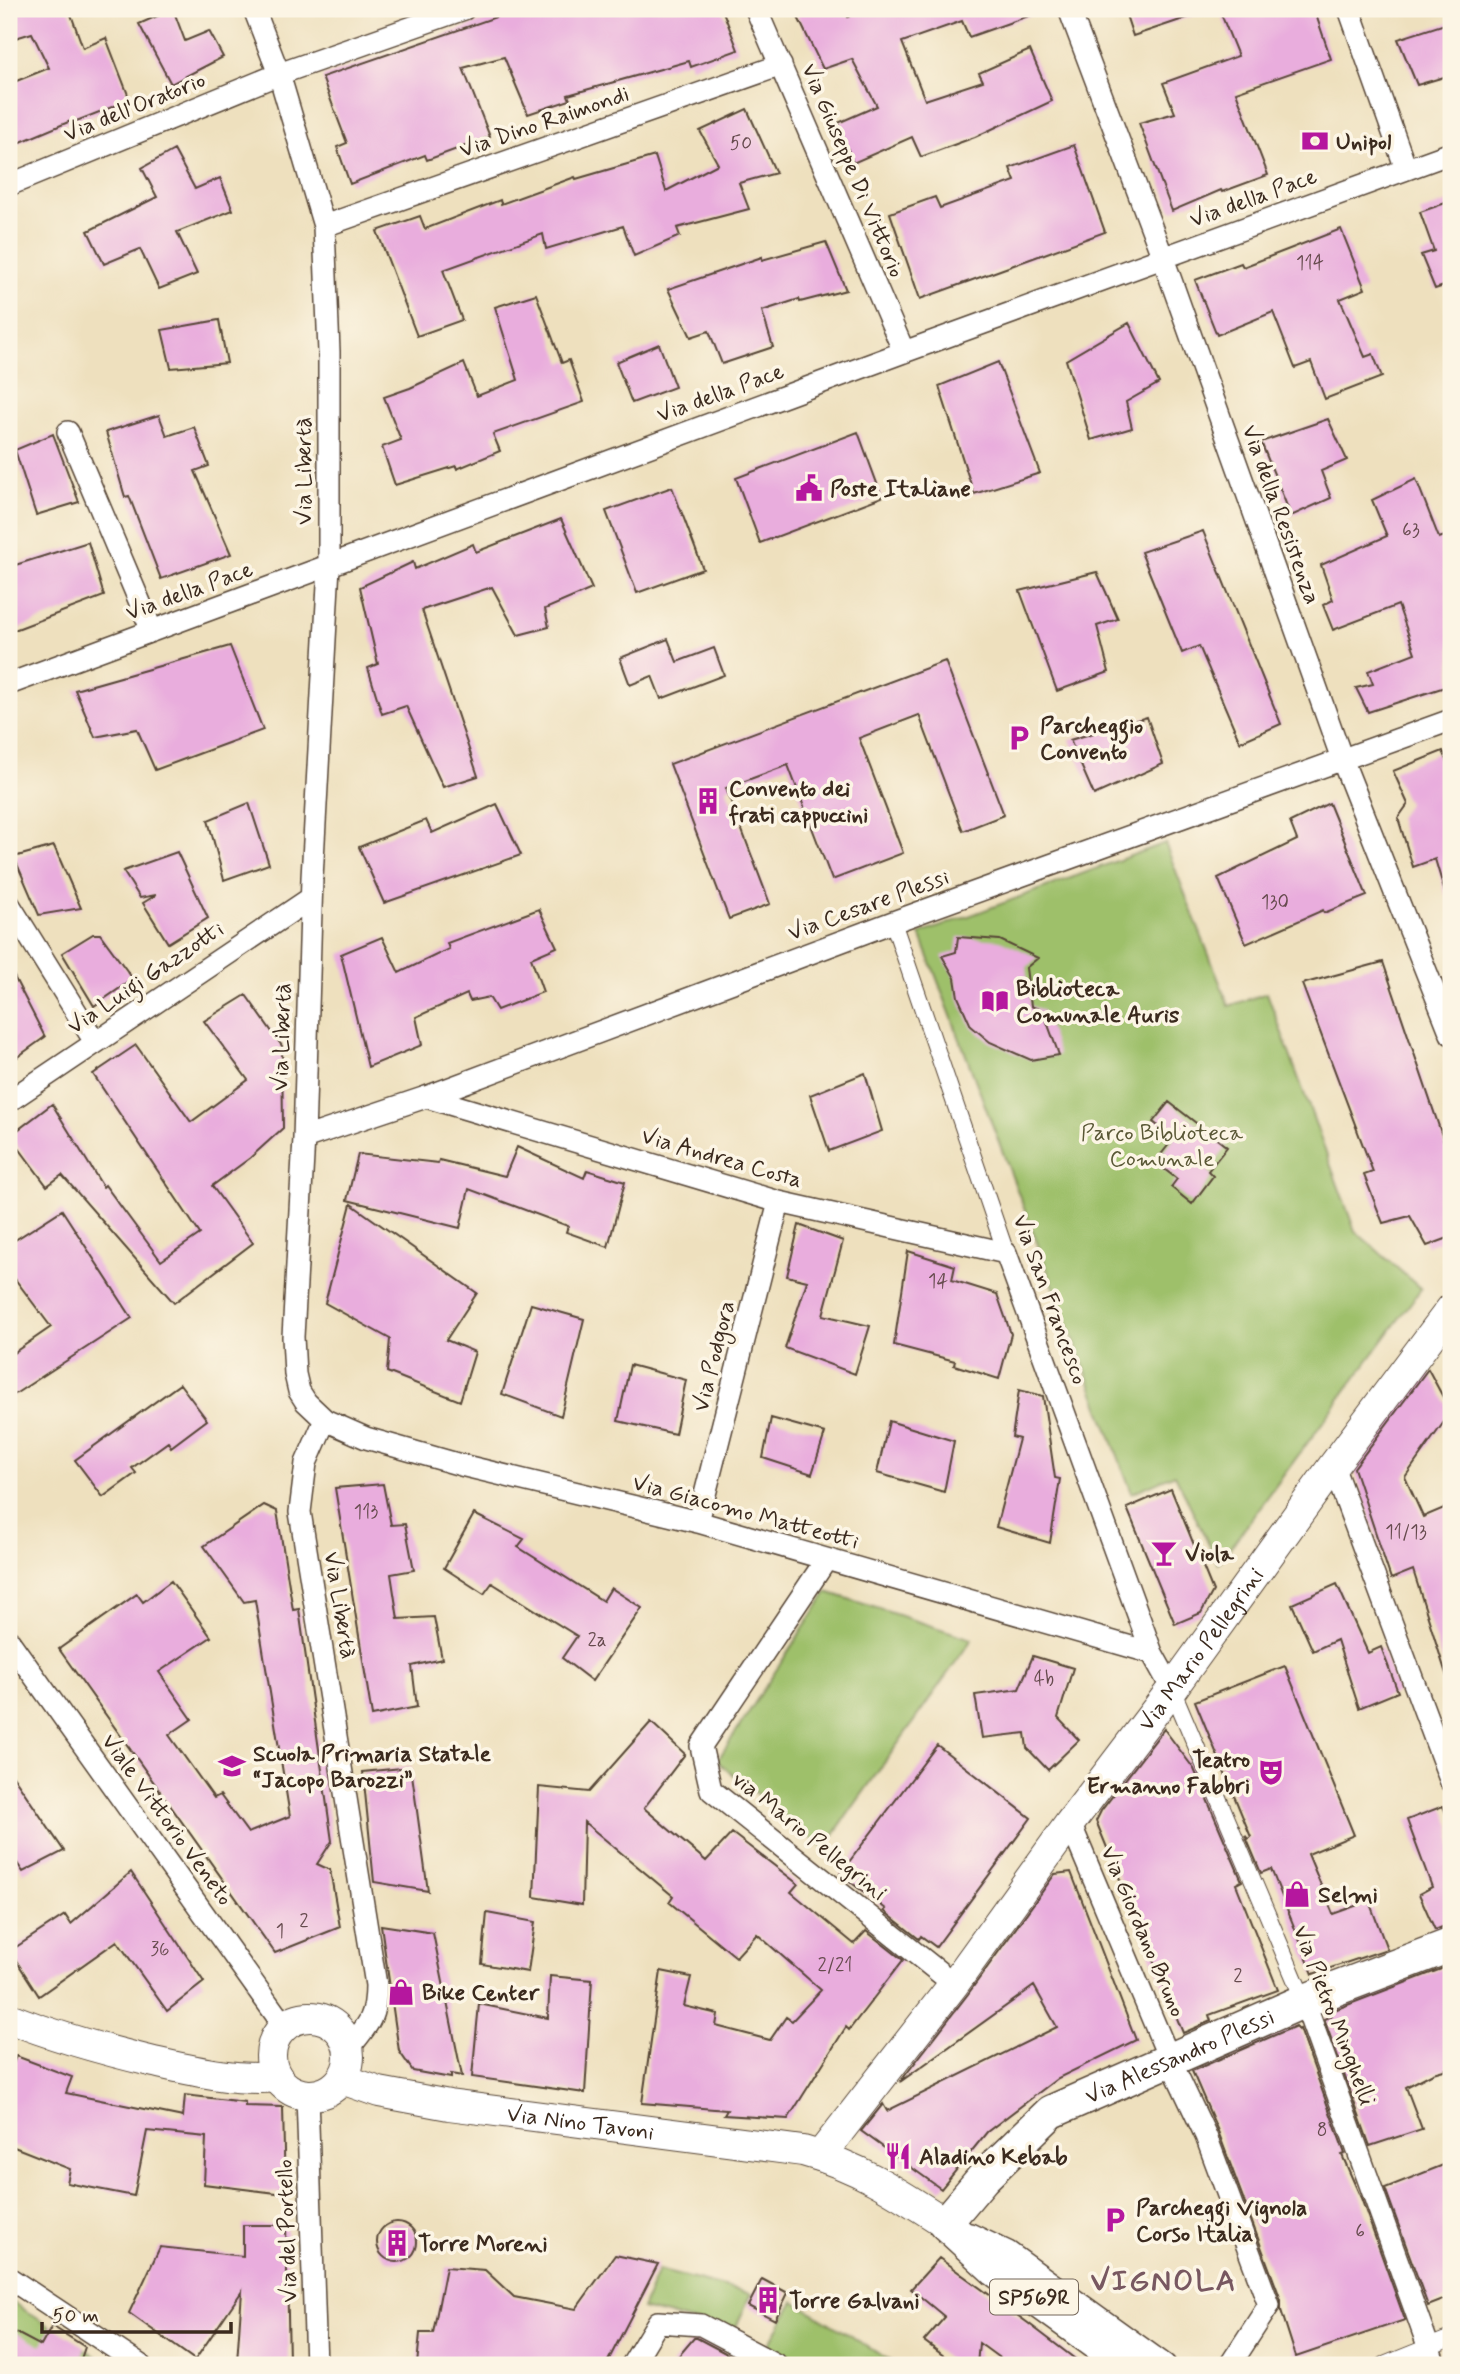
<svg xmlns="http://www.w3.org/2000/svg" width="1460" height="2374" font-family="Mynerve,sans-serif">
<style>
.green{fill:#9ec06a;stroke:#6c7544;stroke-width:2}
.building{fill:#e9addd}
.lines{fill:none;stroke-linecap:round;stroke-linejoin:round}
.pedestrian-casing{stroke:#564536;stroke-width:18}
.minor-casing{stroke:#564536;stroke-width:24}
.secondary-casing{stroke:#564536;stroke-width:32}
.primary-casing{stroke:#564536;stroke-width:36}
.pedestrian{stroke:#fff;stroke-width:16}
.minor{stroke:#fff;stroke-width:21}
.secondary{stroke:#fff;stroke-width:30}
.primary{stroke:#fff;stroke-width:33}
.labels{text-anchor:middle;stroke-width:7;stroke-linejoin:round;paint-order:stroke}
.number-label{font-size:19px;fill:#664b4e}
.shield{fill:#fcf5e5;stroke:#75675a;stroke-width:2}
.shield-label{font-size:21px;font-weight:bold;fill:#3b2a1e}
.street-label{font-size:23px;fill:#3b2a1e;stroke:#fcf5e5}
.poi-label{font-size:23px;font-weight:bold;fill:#3b2a1e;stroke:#fcf5e5;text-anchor:start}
.park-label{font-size:23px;fill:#595735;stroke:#fcf5e5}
.district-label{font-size:30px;font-weight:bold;letter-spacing:2px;fill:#785861;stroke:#fcf5e5}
</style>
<rect width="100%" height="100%" fill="#fcf5e5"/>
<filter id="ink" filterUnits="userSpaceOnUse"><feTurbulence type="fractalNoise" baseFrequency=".0143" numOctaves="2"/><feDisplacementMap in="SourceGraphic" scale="14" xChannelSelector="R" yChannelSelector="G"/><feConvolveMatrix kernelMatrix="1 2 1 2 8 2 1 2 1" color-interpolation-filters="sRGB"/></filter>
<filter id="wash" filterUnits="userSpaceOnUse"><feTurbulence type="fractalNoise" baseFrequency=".00686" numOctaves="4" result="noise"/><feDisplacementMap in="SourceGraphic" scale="28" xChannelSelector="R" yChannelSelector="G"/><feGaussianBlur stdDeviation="1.57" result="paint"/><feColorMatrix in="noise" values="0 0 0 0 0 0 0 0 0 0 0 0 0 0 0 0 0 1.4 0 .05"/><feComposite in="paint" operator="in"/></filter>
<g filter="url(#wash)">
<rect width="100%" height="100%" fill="#eee0be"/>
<path class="green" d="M1165,843L1229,1006L1267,993L1355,1231L1421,1289L1218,1564L1175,1474L1132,1493L920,934Z
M827,1592L972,1639L824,1848L717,1761Z
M658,2270L751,2294L734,2331L642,2309Z
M9,2300L109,2365H9Z
M794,2301L897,2365H792L766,2349Z"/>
<g id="blocks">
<path class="building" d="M9,9H69L83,48L106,38L130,100L74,122L73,120L9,147V84L49,68L32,33L9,40Z
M173,9L185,41L209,31L223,57L171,84L139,24Z
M518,9H722L738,50L691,67L689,61L568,95L570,100L528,114L504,57L463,68L490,137L427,160L425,155L350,184L337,147L347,143L322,77L496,17L495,15Z
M794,9H844L848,17L863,9H1040V12L969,37L962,21L902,42L925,100L983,81L979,73L1030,50L1052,101L975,137L921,157L912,137L853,163L838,123L877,106L852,59L823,69Z
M1124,9H1203L1204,12L1133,36Z
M1219,9H1314L1331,59L1236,92L1268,175L1222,192L1221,190L1172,211L1139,123L1175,113L1163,83L1238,56Z
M1451,22V75L1417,85L1398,39Z
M747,109L776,173L739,183L749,209L677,228L680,236L634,256L623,226L546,249L543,234L443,270L462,320L417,336L377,231L420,216L425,229L500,200L501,204L575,177L576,179L655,156L666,191L718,164L700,131Z
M1074,145L1105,232L920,299L890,213L935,197L940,208L1015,181L1010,168Z
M174,150L195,189L220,178L233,210L177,232L197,274L159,289L140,249L104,264L88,231L157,197L142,168Z
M1451,201V290H1449L1447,285L1435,289L1421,255L1434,251L1420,212Z
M1341,229L1365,289L1340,299L1365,357L1373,354L1382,377L1325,399L1311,362L1295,368L1273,312L1217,335L1195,280L1241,263L1243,267Z
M826,242L846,290L800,302L799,299L762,311L773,347L722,364L709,331L691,337L668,289L762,257V260Z
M536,294L562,363L569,360L584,402L493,434L500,451L457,469L456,466L395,485L382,447L401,440L384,397L410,388L464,363L477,396L518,380L495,307Z
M219,320L227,363L171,368L162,330Z
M1129,323L1159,383L1126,402L1132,428L1091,440L1066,360Z
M659,344L675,387L632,403L616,362Z
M998,362L1040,473L974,494L939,386Z
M159,415L167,436L194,427L209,466L195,471L231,554L161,579L129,496L125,497L106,432Z
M1328,419L1347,460L1321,471L1331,498L1291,516L1261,442Z
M858,432L882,497L760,543L736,478Z
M53,434L79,502L36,515L15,450Z
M1416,479L1439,538L1451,534V685L1368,712L1356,688L1373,684L1368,671L1415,653L1398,605L1333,630L1323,605L1333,600L1321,565L1387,536L1372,500Z
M672,487L703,569L637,593L606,511Z
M561,519L592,589L545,609L549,627L518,635L492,587L422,610L478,776L443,787L406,706L382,714L368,668L378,664L360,587L413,562L415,569L473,544L476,552Z
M1203,531L1281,724L1240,742L1199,646L1182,653L1141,552Z
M88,542L104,596L9,632V567Z
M1097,572L1118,619L1097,626L1109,672L1057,691L1020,591Z
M668,639L677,662L714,648L724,675L661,699L652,676L630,685L620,658Z
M230,646L263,730L155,770L137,729L95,737L75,690Z
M945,661L1004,815L963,831L919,715L859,738L903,853L832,880L788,765L726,788L770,904L729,919L670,764Z
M1147,717L1163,764L1094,795L1070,740Z
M1443,751L1451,769V895L1446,896L1435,859L1413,867L1398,818L1408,804L1393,771Z
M249,803L269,864L224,880L208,820Z
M1329,803L1367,896L1324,913L1323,910L1246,944L1218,878L1297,840L1290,822Z
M497,804L521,855L384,903L359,847L426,820L432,833Z
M54,846L81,908L39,915L14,857Z
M177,852L208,918L168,943L143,903L156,895L140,898L123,871Z
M539,909L557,947L531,958L543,992L497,1010L489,997L470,1001L467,994L416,1017L422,1045L368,1067L341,954L382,937L399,973L449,949L447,943Z
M93,934H100L133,979L94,1006L62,953Z
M958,937L1000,940L1038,958L1026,968L1031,1006L1043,1011L1059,1055L1031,1060L990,1042L971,1026L958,997L955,978L942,956L956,952Z
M1383,962L1451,1162V1237L1427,1246L1410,1216L1383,1223L1364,1175L1373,1172L1302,984Z
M9,967L45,1037L9,1063Z
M246,995L282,1046L283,1128L250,1158L212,1186L253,1243L174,1303L62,1175L47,1186L10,1136L52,1104L103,1187L105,1185L161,1261L200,1234L93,1074L136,1045L191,1122L248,1080L204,1021Z
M865,1073L882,1131L829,1151L810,1095Z
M1169,1102L1227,1147L1208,1171L1213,1176L1192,1204L1171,1187L1177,1179L1155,1162L1174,1138L1153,1122Z
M517,1147L584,1178L587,1170L625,1182L608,1247L566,1232L568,1226L469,1189L460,1228L347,1200L358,1154L438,1163L439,1160L505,1176Z
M351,1204L477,1293L446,1340L475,1352L460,1401L387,1372L390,1339L325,1303Z
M62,1210L132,1318L9,1398V1356L51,1327L9,1271V1244Z
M799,1225L843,1241L823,1315L870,1326L855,1374L785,1348L807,1281L787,1276Z
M908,1251L955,1266L952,1280L997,1294L1011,1334L999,1379L954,1365L955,1361L894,1345Z
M531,1304L584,1319L561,1416L502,1394Z
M630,1365L686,1380L675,1434L618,1421Z
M1428,1369L1451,1412L1405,1477L1423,1517L1451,1505V1676L1447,1677L1413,1570L1391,1579L1354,1468Z
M180,1384L207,1420L171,1447L168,1442L132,1468L136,1473L103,1497L75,1460Z
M1019,1390L1043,1396L1055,1478L1060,1479L1050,1543L996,1527L1019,1439L1012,1437Z
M771,1418L825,1433L812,1474L763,1458Z
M889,1421L954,1441L944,1492L877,1473Z
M383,1484L391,1525L405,1524L414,1570L391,1574L398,1619L434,1617L442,1659L412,1666L417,1707L372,1716L335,1488Z
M1171,1489L1213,1591L1201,1613L1175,1624L1127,1508Z
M264,1505L277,1511L293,1610L299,1609L332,1841L317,1864L330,1870L340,1927L275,1953L59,1649L137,1594L143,1602L171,1581L211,1637L159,1672L192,1719L169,1735L214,1798L220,1795L248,1833L290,1816L255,1600L244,1602L204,1546Z
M474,1514L524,1539L518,1547L603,1601L611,1588L642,1608L592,1681L562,1658L577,1636L492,1583L484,1594L444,1568Z
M1337,1584L1368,1653L1381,1647L1398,1692L1359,1708L1337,1640L1313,1651L1292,1604Z
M1033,1656L1073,1668L1058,1718L1079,1740L1048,1770L1027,1748L1025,1733L982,1738L975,1695L1019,1689Z
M1285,1666L1354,1835L1308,1854L1333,1914L1369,1901L1387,1949L1313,1974L1271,1869L1261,1873L1245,1835L1248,1839L1251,1837L1195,1701Z
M651,1722L685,1754L644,1808L706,1861L732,1833L798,1884L791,1892L854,1944L866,1931L903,1960L849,2030L846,2027L788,2119L724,2115L727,2110L642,2103L661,1971L691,1977L684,2006L718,2014L716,2026L770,2040L786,2017L792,2021L821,1990L757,1934L736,1957L669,1902L673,1896L584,1822L582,1905L534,1897L539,1787L589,1792Z
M1164,1729L1194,1769L1242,1881L1236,1884L1278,1990L1209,2015L1211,2021L1183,2033L1096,1821L1101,1811Z
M937,1745L1031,1818L936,1947L921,1936L919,1939L884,1911L886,1909L840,1874Z
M411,1767L428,1891L374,1882L363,1772Z
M9,1770L64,1851L23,1872L9,1851Z
M1443,1806L1451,1826V1926L1447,1925L1435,1930L1419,1894L1432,1887L1407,1820Z
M131,1872L204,1982L167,2011L117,1941L39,1996L10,1951L65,1915L71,1924Z
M1071,1872L1136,2040L1058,2078L987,2132L941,2189L861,2131L883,2104L887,2111L1057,2027L1034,1986L900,2082L968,1994L1055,1874Z
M487,1913L535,1922L528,1972L482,1964Z
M381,1925L433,1933L462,2076L451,2074V2078L413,2071L399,2051Z
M1449,1966L1451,1973V2068L1433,2073L1406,2087L1422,2129L1370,2146L1324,2019L1331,2016L1329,2012Z
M550,1976L592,1980L585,2093L472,2077L479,2004L548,2018Z
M1296,2026L1298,2030L1300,2029L1345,2154L1342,2155L1361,2198L1405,2320L1296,2357L1281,2310V2300L1218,2131L1192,2071Z
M16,2056L72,2077L66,2093L183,2117L185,2095L245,2102V2106L283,2107L285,2194L204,2184L206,2137L147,2131L134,2196L67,2183L70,2169L9,2145V2074Z
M1451,2162V2297L1428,2306L1385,2188Z
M377 2242a20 20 0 1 1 40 0a20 20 0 1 1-40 0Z
M243,2225H286L289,2360L237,2362L242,2291L195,2360L129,2313L160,2247L243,2256Z
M615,2255L658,2264L606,2365H417L420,2333H433L446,2267L485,2270L514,2297L576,2309Z
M939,2258L1028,2323L1083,2365H1009L979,2343L977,2365H956L924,2341L945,2317L911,2289Z
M762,2279L788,2293L775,2320L748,2306Z
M52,2326L85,2347L79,2365H9V2329L41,2346Z
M694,2338H697L748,2365H671Z"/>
</g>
</g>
<g filter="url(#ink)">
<use href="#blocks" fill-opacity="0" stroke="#564536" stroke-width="2"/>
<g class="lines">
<defs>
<path id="pedestrian" d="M893,922L1006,1253
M1172,1689L1304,2001
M1384,2365L1451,2338"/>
<path id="minor" d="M254,9L279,74L324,226L329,352V566L312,878L304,1138L293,1337L295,1374L299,1391L306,1402L325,1420L366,1438L461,1465L698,1522L1152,1653
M756,9L904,352
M1069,9L1163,258L1342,759L1451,1034
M1349,9L1406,169
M9,185L279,74L464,9
M324,226L781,65
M68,432L152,631
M9,684L904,352L1451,153
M9,904L95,1042
M426,1097L779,1202L1006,1253L1152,1653L1172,1689
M9,1101L311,898
M304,1138L426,1097L893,922L1451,720
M325,1420L306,1463L300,1512L376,1985C376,2017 369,2024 349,2048
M1333,1466L1451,1782
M698,1522L779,1202
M826,1560L701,1746L711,1790L954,1984
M9,1641L284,2026
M1070,1823L1169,2058L1206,2136L1269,2305L1230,2365
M1304,2001L1435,2365
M307,2095L316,2365
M970,2234L1008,2252L1165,2365
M9,2278L140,2365
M632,2365L658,2322L701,2325L777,2365"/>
<g id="secondary">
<circle cx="310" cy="2056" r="39"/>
<path d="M9,2018C56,2037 104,2050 154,2062C194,2071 235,2081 277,2077"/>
<path id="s1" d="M342,2079L379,2092L449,2105L803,2151C856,2165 899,2193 945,2223"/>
<path id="s2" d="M820,2156L954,1984L1070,1823L1172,1689L1333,1466L1451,1309"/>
</g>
<g id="primary">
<path id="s3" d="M1127,2365L996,2270L945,2223L983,2178L1051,2112L1304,2001L1451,1945"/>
</g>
</defs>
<use href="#pedestrian" class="pedestrian-casing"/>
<use href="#minor" class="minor-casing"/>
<use href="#secondary" class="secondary-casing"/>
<use href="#primary" class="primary-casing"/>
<use href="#pedestrian" class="pedestrian"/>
<use href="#minor" class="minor"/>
<use href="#secondary" class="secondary"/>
<use href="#primary" class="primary"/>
</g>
</g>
<defs>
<symbol id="bank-bare" viewBox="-9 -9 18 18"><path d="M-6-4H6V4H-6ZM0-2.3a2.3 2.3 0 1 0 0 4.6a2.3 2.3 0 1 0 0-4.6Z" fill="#b5179e" stroke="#fcf5e5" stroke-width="2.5" paint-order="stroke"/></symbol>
<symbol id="civic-bare" viewBox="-9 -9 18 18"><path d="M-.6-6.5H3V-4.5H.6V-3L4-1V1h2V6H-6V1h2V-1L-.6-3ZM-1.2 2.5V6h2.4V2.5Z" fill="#b5179e" stroke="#fcf5e5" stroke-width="2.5" paint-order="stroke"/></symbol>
<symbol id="parking-bare" viewBox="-9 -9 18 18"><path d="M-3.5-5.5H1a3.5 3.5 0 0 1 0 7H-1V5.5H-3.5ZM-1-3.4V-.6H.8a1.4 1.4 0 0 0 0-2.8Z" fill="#b5179e" stroke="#fcf5e5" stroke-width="2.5" paint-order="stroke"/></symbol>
<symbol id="building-bare" viewBox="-9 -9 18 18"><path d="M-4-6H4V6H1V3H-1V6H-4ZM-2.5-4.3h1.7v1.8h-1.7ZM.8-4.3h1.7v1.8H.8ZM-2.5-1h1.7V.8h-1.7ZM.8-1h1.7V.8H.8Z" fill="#b5179e" stroke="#fcf5e5" stroke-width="2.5" paint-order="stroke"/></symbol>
<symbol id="library-bare" viewBox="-9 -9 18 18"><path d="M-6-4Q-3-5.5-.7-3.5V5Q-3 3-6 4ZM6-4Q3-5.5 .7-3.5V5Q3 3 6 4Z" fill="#b5179e" stroke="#fcf5e5" stroke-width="2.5" paint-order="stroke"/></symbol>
<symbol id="bar-bare" viewBox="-9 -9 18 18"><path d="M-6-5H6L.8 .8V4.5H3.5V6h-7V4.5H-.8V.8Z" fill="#b5179e" stroke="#fcf5e5" stroke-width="2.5" paint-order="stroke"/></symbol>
<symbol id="school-bare" viewBox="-9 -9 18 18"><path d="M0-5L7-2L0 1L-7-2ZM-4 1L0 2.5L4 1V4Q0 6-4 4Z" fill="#b5179e" stroke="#fcf5e5" stroke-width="2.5" paint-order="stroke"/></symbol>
<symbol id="theatre-bare" viewBox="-9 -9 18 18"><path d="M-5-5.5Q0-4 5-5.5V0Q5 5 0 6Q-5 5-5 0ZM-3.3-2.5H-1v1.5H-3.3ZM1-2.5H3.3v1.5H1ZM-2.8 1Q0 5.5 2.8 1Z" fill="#b5179e" stroke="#fcf5e5" stroke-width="2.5" paint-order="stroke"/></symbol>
<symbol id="shop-bare" viewBox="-9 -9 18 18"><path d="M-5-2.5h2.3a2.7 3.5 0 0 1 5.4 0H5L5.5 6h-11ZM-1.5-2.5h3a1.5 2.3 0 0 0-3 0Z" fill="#b5179e" stroke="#fcf5e5" stroke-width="2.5" paint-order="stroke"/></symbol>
<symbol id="restaurant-bare" viewBox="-9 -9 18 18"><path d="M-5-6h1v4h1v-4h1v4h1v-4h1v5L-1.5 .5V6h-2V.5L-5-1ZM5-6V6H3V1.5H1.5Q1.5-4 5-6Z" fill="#b5179e" stroke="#fcf5e5" stroke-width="2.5" paint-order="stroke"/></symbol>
</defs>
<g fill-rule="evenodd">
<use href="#bank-bare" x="1296" y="122" width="38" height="38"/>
<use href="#civic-bare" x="790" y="469" width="38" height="38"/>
<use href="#parking-bare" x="1000" y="719" width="38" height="38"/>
<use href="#building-bare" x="689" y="782" width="38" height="38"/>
<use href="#library-bare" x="976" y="982" width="38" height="38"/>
<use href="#bar-bare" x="1145" y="1534" width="38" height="38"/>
<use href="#school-bare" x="213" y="1747" width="38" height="38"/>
<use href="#theatre-bare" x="1252" y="1753" width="38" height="38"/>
<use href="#shop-bare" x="1278" y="1875" width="38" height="38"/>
<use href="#shop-bare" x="382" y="1973" width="38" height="38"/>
<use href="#restaurant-bare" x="879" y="2137" width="38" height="38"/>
<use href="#parking-bare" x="1096" y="2201" width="38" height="38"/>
<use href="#building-bare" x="378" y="2224" width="38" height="38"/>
<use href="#building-bare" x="749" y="2281" width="38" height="38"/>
</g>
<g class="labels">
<g class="number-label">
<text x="741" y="149">50</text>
<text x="1310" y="269">114</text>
<text x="1411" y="536">63</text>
<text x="1275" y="908">130</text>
<text x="938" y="1287">14</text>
<text x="366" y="1518">113</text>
<text x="1406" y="1538">11/13</text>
<text x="597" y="1646">2a</text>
<text x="1044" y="1685">4b</text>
<text x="304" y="1927">2</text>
<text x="280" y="1937">1</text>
<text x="160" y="1955">36</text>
<text x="835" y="1971">2/21</text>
<text x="1238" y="1982">2</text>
<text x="1322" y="2136">8</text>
<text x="1360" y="2237">6</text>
</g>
<rect class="shield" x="990" y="2279.5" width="88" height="35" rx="5"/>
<g class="shield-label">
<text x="1034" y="2304">SP569R</text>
</g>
<g class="street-label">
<text transform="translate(134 106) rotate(-22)" y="8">Via dell'Oratorio</text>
<text transform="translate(544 121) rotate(-19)" y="8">Via Dino Raimondi</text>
<text transform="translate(854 170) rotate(67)" y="8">Via Giuseppe Di Vittorio</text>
<text transform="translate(1253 197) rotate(-20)" y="8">Via della Pace</text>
<text transform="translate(720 392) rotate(-20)" y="8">Via della Pace</text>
<text transform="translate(303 471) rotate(-90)" y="8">Via Libertà</text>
<text transform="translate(1282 514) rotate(70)" y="8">Via della Resistenza</text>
<text transform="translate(189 590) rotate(-20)" y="8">Via della Pace</text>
<text transform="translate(868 904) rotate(-20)" y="8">Via Cesare Plessi</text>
<text transform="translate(145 977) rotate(-34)" y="8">Via Luigi Gazzotti</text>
<text transform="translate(281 1037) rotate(-88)" y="8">Via Libertà</text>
<text transform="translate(722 1157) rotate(16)" y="8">Via Andrea Costa</text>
<text transform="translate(1051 1299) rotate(70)" y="8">Via San Francesco</text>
<text transform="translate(713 1356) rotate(-76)" y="8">Via Podgora</text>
<text transform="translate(746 1511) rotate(15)" y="8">Via Giacomo Matteotti</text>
<text transform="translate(341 1605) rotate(81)" y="8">Via Libertà</text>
<text dy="8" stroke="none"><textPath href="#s2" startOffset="634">Via Mario Pellegrini</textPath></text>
<text transform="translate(168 1819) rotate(54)" y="8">Viale Vittorio Veneto</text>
<text transform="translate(810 1835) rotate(39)" y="8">via Mario Pellegrini</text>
<text transform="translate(1144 1931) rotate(67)" y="8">Via Giordano Bruno</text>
<text transform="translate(1335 2015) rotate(69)" y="8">Via Pietro Minghelli</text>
<text dy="8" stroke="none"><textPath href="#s3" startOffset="525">Via Alessandro Plessi</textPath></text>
<text dy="8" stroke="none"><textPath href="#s1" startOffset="243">Via Nino Tavoni</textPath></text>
<text transform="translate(286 2231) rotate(-92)" y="8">Via del Portello</text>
</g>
<g class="poi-label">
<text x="1336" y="149">Unipol</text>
<text x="830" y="496">Poste Italiane</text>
<text x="1040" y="733">Parcheggio<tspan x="1040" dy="26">Convento</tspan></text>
<text x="729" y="796">Convento dei<tspan x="729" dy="26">frati cappuccini</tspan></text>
<text x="1016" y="996">Biblioteca<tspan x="1016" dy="26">Comunale Auris</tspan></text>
<text x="1185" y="1561">Viola</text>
<text x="253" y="1761">Scuola Primaria Statale<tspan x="253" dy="26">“Jacopo Barozzi”</tspan></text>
<text x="1250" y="1767" text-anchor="end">Teatro<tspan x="1250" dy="26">Ermanno Fabbri</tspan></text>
<text x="1318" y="1902">Selmi</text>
<text x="422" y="2000">Bike Center</text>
<text x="919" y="2164">Aladino Kebab</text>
<text x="1136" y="2215">Parcheggi Vignola<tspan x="1136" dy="26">Corso Italia</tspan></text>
<text x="418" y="2251">Torre Moreni</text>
<text x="789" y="2308">Torre Galvani</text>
</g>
<g class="park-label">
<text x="1162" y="1140">Parco Biblioteca<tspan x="1162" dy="26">Comunale</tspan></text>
</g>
<g class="district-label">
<text x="1164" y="2290">VIGNOLA</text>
</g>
</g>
<rect width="1460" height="2374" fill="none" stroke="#fcf5e5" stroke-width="35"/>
<path d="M42 2322v10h189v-10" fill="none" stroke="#3b2a1e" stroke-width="3.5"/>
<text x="52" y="2322" font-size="21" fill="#3b2a1e" stroke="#fcf5e5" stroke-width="5" paint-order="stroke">50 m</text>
</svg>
